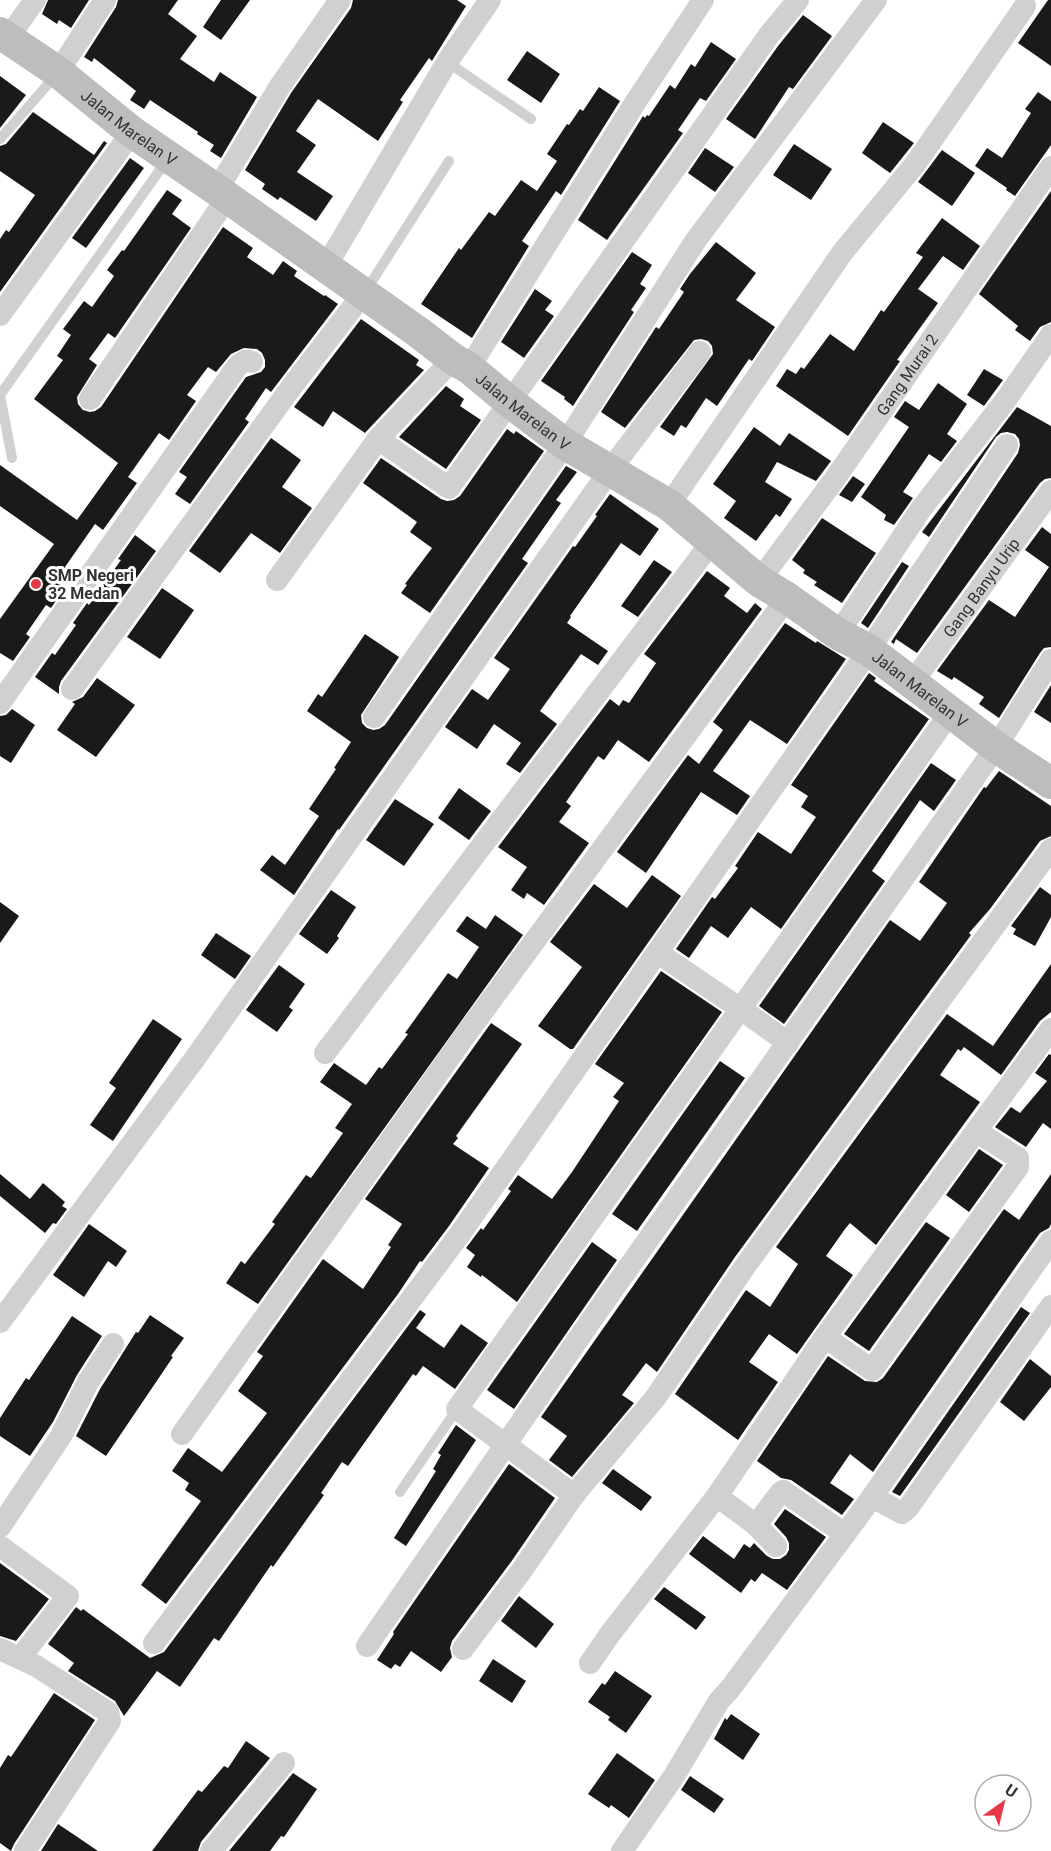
<svg xmlns="http://www.w3.org/2000/svg" width="1051" height="1851" font-family="Roboto,sans-serif">
<style>
.building{fill:#1a1a1a}
.lines{fill:none;stroke-linecap:round;stroke-linejoin:round}
.lane{stroke:#d0d0d0;stroke-width:10}
.street{stroke:#d0d0d0;stroke-width:22}
.secondary{stroke:#bdbdbd;stroke-width:32}
.poi-dot{fill:#e63946;stroke:#fff;stroke-width:2}
.labels{text-anchor:middle;stroke-width:6;stroke-linejoin:round;paint-order:stroke}
.street-label{font-size:16px;fill:#333;stroke:#fff}
.poi-label{font-size:16px;font-weight:bold;fill:#333;stroke:#fff;text-anchor:start}
</style>
<rect width="100%" height="100%" fill="#fff"/>
<path class="building" d="M48,0H89L71,28L59,20L57,24L42,14Z
M118,0H178L168,14L197,36L180,59L214,82L220,72L257,97L221,158L210,151L214,145L197,134L198,132L150,100L144,109L130,100L136,91L94,58L92,62L84,57L116,7Z
M221,0H250L221,40L203,27Z
M353,0H457L466,6L432,61L429,58L400,100L403,102L378,141L318,99L296,131L316,145L297,172L333,196L316,221L280,197L278,200L262,189L265,184L245,170L291,93L351,8Z
M1048,0H1051V66L1018,43Z
M803,15L832,36L793,89L789,87L755,139L726,119L778,46Z
M711,42L736,59L706,101L700,98L678,130L683,133L607,240L578,220L643,116L645,118L647,115L649,116L670,85L675,89L691,64L695,67Z
M527,51L560,74L541,103L507,80Z
M0,76L26,95L0,128Z
M599,87L620,101L561,195L556,191L522,241L529,246L472,338L421,304L459,248L461,250L489,212L495,216L521,180L537,191L557,161L547,154L567,124L569,125L580,109L583,111Z
M1038,92L1051,101V145L1015,196L1006,190L1007,188L975,166L987,148L1002,158L1031,113L1025,109Z
M33,112L94,155L104,141L107,143L0,292V239L6,230L9,232L35,195L0,171V146L6,144Z
M883,122L914,143L890,173L862,153Z
M794,144L832,169L811,200L773,175Z
M705,148L734,167L715,192L688,173Z
M942,150L975,173L952,206L918,182Z
M130,158L144,168L86,248L72,238Z
M167,190L182,200L172,214L191,228L115,338L108,333L89,359L97,365L77,397L78,404L83,410L90,412L95,411L101,407L223,227L253,248L247,257L273,275L283,261L297,271L294,276L324,296L325,295L338,304L271,392L266,388L245,419L249,422L190,504L175,494L187,477L179,472L246,377L261,372L265,367V360L262,353L257,349L244,348L231,354L216,372L208,367L187,395L196,401L169,440L159,433L128,477L137,483L103,530L95,524L65,567L71,571L61,585L65,588L51,608L46,605L26,634L30,637L13,661L0,653V619L54,544L0,506V465L77,520L118,463L34,399L63,360L57,356L71,335L63,329L84,301L92,307L114,276L107,270L122,250L124,251Z
M1051,191V322L1040,327L1030,341L1015,330L1018,326L979,294Z
M942,218L980,246L963,270L943,256L918,289L938,303L897,360L900,361L848,436L776,386L787,369L796,374L801,367L804,369L830,334L854,351L881,310L884,312L923,257L916,253Z
M716,242L756,273L736,300L775,327L752,361L749,359L717,406L706,398L686,428L681,425L674,436L660,427L713,354L712,346L708,341L701,339L694,340L625,428L601,412L656,327L659,329L684,292L680,289L690,274Z
M632,252L652,265L640,284L646,288L631,310L634,312L573,406L564,399L565,397L541,381Z
M535,289L552,301L545,310L554,316L524,358L501,342Z
M361,319L419,360L416,365L424,370L365,433L333,411L323,427L294,407Z
M984,369L1003,380L984,406L967,395Z
M938,383L967,404L947,434L957,441L941,462L929,454L903,492L913,498L894,525L884,520L886,515L861,497L909,427L894,417L905,401L919,410Z
M446,386L464,399L460,406L481,420L446,469L399,437Z
M1017,407L1051,426V478L1045,479L1040,483L917,653L896,639L894,644L891,642L1018,453L1020,445L1019,439L1015,434L1007,432L1001,433L996,437L929,537L922,532Z
M754,427L780,446L789,433L831,461L816,481L777,462L765,482L792,499L780,517L776,514L756,541L724,518L736,501L713,484Z
M507,429L514,434L516,431L544,451L430,613L401,593L407,585L405,584L432,548L410,532L417,522L363,483L381,458L441,499L447,501L454,500L460,496Z
M271,438L301,460L282,487L312,508L280,553L251,533L220,573L189,551Z
M566,466L577,472L556,500L561,503L522,559L528,563L339,830L338,829L294,895L260,870L272,855L285,865L319,816L309,809L336,769L334,768L351,742L307,711L318,694L322,697L365,634L399,657L361,715L362,723L367,728L373,730L379,729L385,725Z
M853,476L865,484L852,502L839,495Z
M610,494L659,529L640,556L621,543L570,616L571,617L567,623L608,651L598,665L581,654L540,711L557,724L520,773L506,764L521,743L494,724L477,749L445,727L472,689L488,700L510,669L494,658L573,546L575,547L597,516L595,515Z
M822,518L876,553L842,603L814,585L817,582L803,573L805,570L792,560Z
M1042,527L1051,534V647L1044,648L1040,653L999,718L979,704L984,697L954,677L952,680L937,671L989,600L1015,617L1049,567L1025,550Z
M135,535L156,551L61,681L59,687V694L35,677L52,653L55,655L76,625L73,623L87,603L89,605L121,560L118,559Z
M654,560L672,572L638,617L621,606Z
M902,562L909,566L868,628L861,623Z
M707,571L730,588L724,596L747,613L755,603L762,609L649,762L618,740L604,760L598,756L566,802L571,806L559,822L589,843L544,905L527,893L524,899L511,890L527,867L498,847L610,699L619,706L623,700L629,703L656,663L644,654Z
M162,588L194,610L160,659L127,637Z
M785,623L816,643L817,641L846,659L787,744L750,720L713,771L750,796L737,815L701,792L646,873L617,852L688,755L699,764L723,730L713,722Z
M869,673L876,678L874,681L929,719L781,929L751,907L728,938L711,926L689,958L676,949L712,897L715,899L738,868L735,866L758,832L791,854L816,817L801,807L808,796L791,785Z
M97,678L135,705L96,757L57,730L75,704L72,702L83,697Z
M1051,685V723L1034,712Z
M12,709L35,725L11,763L0,756V716L6,715Z
M931,763L956,780L934,811L920,800L872,871L885,881L784,1024L759,1006Z
M999,771L1051,806V836L1040,841L990,909L969,933L971,935L735,1257L657,1372L646,1363L622,1395L634,1403L572,1477L549,1460L567,1436L541,1417L890,920L920,941L947,903L919,882L984,787L986,788Z
M459,788L491,811L469,840L438,818Z
M395,799L434,824L404,866L366,840Z
M652,875L681,896L573,1049H570L538,1026L582,967L550,942L594,884L627,908Z
M1040,887L1051,895V917L1035,946L1013,934L1016,929L1011,926Z
M331,890L356,907L337,936L339,938L327,954L299,934Z
M0,902L19,916L0,943Z
M495,915L523,935L258,1304L226,1283L241,1261L245,1264L275,1224L272,1222L306,1175L311,1178L343,1133L335,1128L352,1104L320,1082L334,1063L366,1085L379,1067L382,1069L408,1034L405,1033L448,973L457,979L479,947L456,931L467,916L486,929Z
M216,933L251,956L235,979L201,955Z
M1051,964V1012L1040,1021L1001,1075L964,1047L961,1051L958,1049L940,1075L980,1102L876,1245L850,1223L845,1229L826,1256L853,1275L797,1354L769,1334L749,1362L778,1382L738,1440L675,1394L746,1290L770,1307L798,1264L776,1247L947,1014L993,1046Z
M279,965L305,984L289,1007L293,1010L277,1032L246,1010Z
M661,971L722,1012L517,1302L482,1275L481,1277L467,1267L475,1255L466,1248L481,1228L483,1230L511,1191L508,1189L518,1175L552,1199L572,1172L619,1101L613,1097L624,1083L595,1064Z
M153,1019L182,1039L113,1141L90,1125L116,1088L109,1083Z
M491,1023L522,1044L456,1136L458,1138L453,1144L489,1168L449,1226L422,1262L420,1261L398,1294L166,1604L141,1585L201,1501L185,1490L189,1483L172,1471L188,1448L222,1472L267,1413L238,1391L263,1356L257,1352L323,1259L363,1289L391,1247L388,1245L402,1224L365,1199Z
M1049,1054L1051,1055V1129L1043,1123L1026,1147L995,1127L1011,1107L1020,1113L1047,1081L1035,1073Z
M720,1061L745,1078L637,1231L612,1214Z
M979,1149L1003,1165L969,1212L946,1195Z
M0,1174L30,1199L43,1183L65,1202L62,1206L67,1209L56,1224L53,1223L45,1233L0,1196Z
M1051,1174V1224L1049,1228L1040,1233L1017,1265L873,1472L850,1454L830,1483L854,1499L842,1515L791,1480L781,1478L757,1461L828,1356L865,1381L877,1382L883,1378L1004,1209L1019,1220Z
M926,1222L950,1238L869,1351L844,1334Z
M89,1224L127,1251L116,1267L108,1261L84,1297L53,1275Z
M592,1242L617,1260L514,1409L487,1390Z
M1021,1307L1030,1313L900,1496L892,1492Z
M420,1310L426,1314L416,1328L444,1348L461,1324L488,1343L455,1389L423,1366L416,1376L413,1374L348,1466L342,1462L321,1493L324,1495L273,1567L271,1565L219,1641L214,1638L180,1687L157,1671L124,1716L115,1701L68,1671L74,1663L48,1644L76,1607L81,1611L83,1609L150,1658L164,1652Z
M150,1315L184,1338L171,1356L173,1357L106,1456L76,1436L100,1389L136,1332L138,1333Z
M72,1316L102,1336L77,1375L53,1422L30,1456L0,1436V1418L26,1378L29,1380Z
M1030,1359L1051,1376V1387L1024,1421L1000,1402Z
M456,1425L476,1440L406,1546L394,1538L436,1471L433,1469L441,1455L438,1453Z
M509,1464L555,1498L511,1562L452,1641L450,1648L452,1657L441,1672L411,1651L400,1667L395,1664L391,1669L377,1660L394,1634L393,1632Z
M613,1469L652,1497L641,1511L602,1483Z
M785,1509L826,1537L787,1590L762,1573L755,1582L751,1579L741,1593L689,1554L703,1536L734,1559L744,1544L750,1548L754,1543L767,1556L773,1559H780L786,1555L789,1550V1543L786,1537L774,1524Z
M0,1563L49,1599L16,1641L0,1636Z
M664,1587L706,1617L696,1630L654,1599Z
M519,1596L554,1624L536,1648L501,1621Z
M493,1659L526,1681L512,1703L479,1681Z
M615,1671L652,1696L626,1733L608,1720L610,1717L588,1702L602,1683L605,1685Z
M54,1693L95,1720L14,1844L11,1851L0,1843V1768L8,1755L11,1757Z
M731,1714L760,1734L743,1760L714,1739L725,1718L727,1720Z
M246,1741L270,1758L201,1842L198,1851H152L198,1790L202,1792L224,1766L228,1768Z
M617,1753L655,1780L629,1818L611,1805L609,1808L588,1794Z
M293,1773L317,1789L284,1837L281,1836L270,1851H229Z
M690,1776L724,1799L714,1813L681,1790Z
M58,1824L73,1834L98,1851H41Z"/>
<g class="lines">
<path class="lane" d="M447,62L531,119
M0,139L56,75
M365,292L449,161
M12,458L0,395L167,160
M400,1492L457,1409"/>
<g class="street">
<path d="M8,38L35,0"/>
<path d="M58,72L105,0"/>
<path d="M217,190L280,86L340,0"/>
<path d="M325,268L447,62L490,0"/>
<path d="M0,315L132,132"/>
<path d="M469,368L635,103L703,0"/>
<path d="M90,399L227,198"/>
<path d="M378,439L449,488L769,35L798,0"/>
<path d="M669,505L842,253L916,163L1025,6"/>
<path d="M277,580L378,439L453,359"/>
<path id="s1" d="M759,581L834,480L1051,167"/>
<path d="M838,634L921,509L1005,401L1051,335"/>
<path id="s2" d="M912,683L1051,491"/>
<path d="M72,689L293,385L363,294"/>
<path d="M0,703L236,368C242,362 244,359 252,362"/>
<path d="M374,717L565,444L696,240L876,0"/>
<path d="M658,953L741,1009L788,1043"/>
<path d="M325,1053L711,543"/>
<path d="M0,1322L196,1057L610,470L700,352"/>
<path d="M825,1337L872,1370L1018,1167V1158L976,1131"/>
<path d="M182,1434L464,1037L787,598"/>
<path d="M574,1495L457,1409L950,713"/>
<path d="M717,1496L756,1525L780,1493L783,1491L845,1534"/>
<path d="M872,1497L902,1513L908,1508L1051,1306"/>
<path d="M756,1525L776,1546"/>
<path d="M0,1527L61,1436L88,1382L113,1344"/>
<path d="M0,1546L68,1596L20,1658"/>
<path d="M154,1643L460,1234L869,650L1007,445"/>
<path d="M367,1646L590,1322L996,747L1051,660"/>
<path d="M0,1649L36,1666L108,1712L110,1721L25,1851"/>
<path d="M463,1649L522,1570L574,1495L656,1397L746,1265L1051,849"/>
<path d="M590,1663L610,1634L717,1496L825,1337L1051,1029"/>
<path d="M211,1851L284,1763"/>
<path d="M622,1851L674,1776L719,1701L730,1689L865,1507L1051,1241"/>
</g>
<path class="secondary" id="s3" d="M0,33L58,72L132,132L217,190L418,332L453,359L469,368L511,403L565,444L669,505L759,581L787,598L838,634L869,650L996,747L1051,783"/>
</g>
<circle class="poi-dot" cx="36" cy="584" r="6"/>
<g class="labels">
<g class="street-label">
<text dy="6" stroke="none"><textPath href="#s3" startOffset="160">Jalan Marelan V</textPath></text>
<text dy="6" stroke="none"><textPath href="#s1" startOffset="254">Gang Murai 2</textPath></text>
<text dy="6" stroke="none"><textPath href="#s3" startOffset="646">Jalan Marelan V</textPath></text>
<text dy="6" stroke="none"><textPath href="#s2" startOffset="118">Gang Banyu Urip</textPath></text>
<text dy="6" stroke="none"><textPath href="#s3" startOffset="1132">Jalan Marelan V</textPath></text>
</g>
<g class="poi-label">
<text x="48" y="581">SMP Negeri<tspan x="48" dy="18">32 Medan</tspan></text>
</g>
</g>
<g transform="translate(1003 1803) rotate(34)"><circle r="28" fill="#ffffff" stroke="#adadad" stroke-width="1.5"/>
<path d="M0-4.5L10 22L0 15L-10 22Z" fill="#e63946"/>
<text y="-9" font-size="16" font-weight="bold" text-anchor="middle" fill="#333333">U</text>
</g>
</svg>
